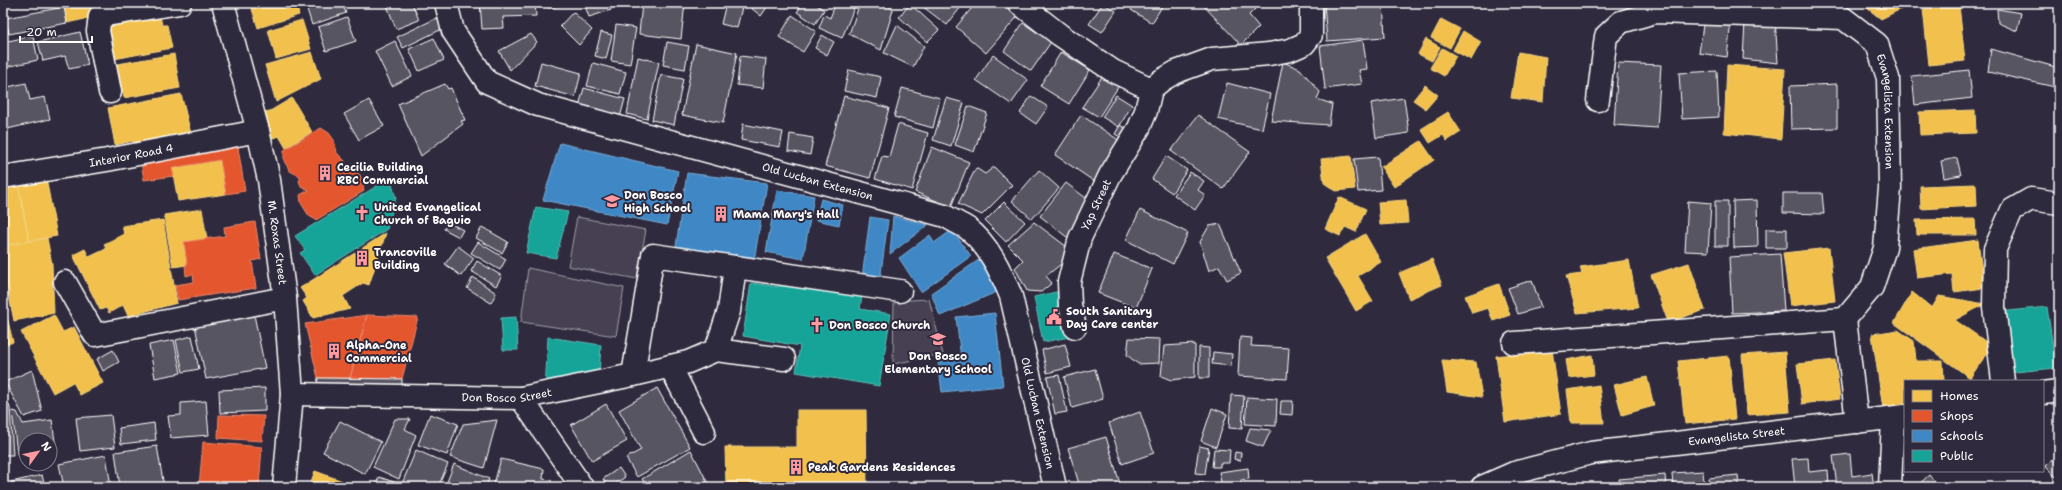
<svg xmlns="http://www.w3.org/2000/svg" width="2062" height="490" font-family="'Shantell Sans',sans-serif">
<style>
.garden{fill:#464152;stroke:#a2a0a8}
.homes{fill:#f2c14e;stroke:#f6d483}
.shops{fill:#e4572e;stroke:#ec896d}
.schools{fill:#3f88c5;stroke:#79acd6}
.public{fill:#17a398;stroke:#5dbfb7}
.building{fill:#595564;stroke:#fff}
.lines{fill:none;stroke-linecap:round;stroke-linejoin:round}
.minor-casing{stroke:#fff;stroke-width:25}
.major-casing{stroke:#fff;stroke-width:25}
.minor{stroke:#2f2a3d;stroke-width:22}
.major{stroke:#2f2a3d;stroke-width:22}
.labels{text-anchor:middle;stroke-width:4;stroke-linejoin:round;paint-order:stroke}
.street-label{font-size:11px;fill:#fff;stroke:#2f2a3d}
.poi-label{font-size:11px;font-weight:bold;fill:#fff;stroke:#2f2a3d;text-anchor:start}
</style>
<rect width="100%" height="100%" fill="#2f2a3d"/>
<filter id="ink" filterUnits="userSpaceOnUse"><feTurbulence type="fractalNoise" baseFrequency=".025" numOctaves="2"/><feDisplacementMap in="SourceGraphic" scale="8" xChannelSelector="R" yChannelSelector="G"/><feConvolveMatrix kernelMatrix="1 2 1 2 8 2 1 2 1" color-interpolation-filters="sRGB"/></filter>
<g filter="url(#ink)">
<path class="garden" d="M577,217L646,230L637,279L568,266Z
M528,268L624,288L616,336L521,322Z
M929,299L943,354L893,364L894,301Z"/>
<path class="homes" d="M63,3H91L94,17L67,23Z
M250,3H296L299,15L258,28Z
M1871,3H1913L1881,19L1867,8Z
M1959,5L1965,61L1929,65L1923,9Z
M159,12L162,25H167L172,48L114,59L107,22Z
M1441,19L1460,29L1450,48L1431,38Z
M302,20L311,49L276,59L268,30Z
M1463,31L1481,42L1471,60L1453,50Z
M1426,39L1440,47L1432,61L1418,54Z
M1442,48L1456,56L1444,76L1430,68Z
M312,52L321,79L276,102L265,65Z
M1518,52L1546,57L1543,102L1511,98Z
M174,54L180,88L124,98L122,89L117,90L112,65Z
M1727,65L1785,69L1781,139L1724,133Z
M1425,85L1438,95L1426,109L1413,100Z
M181,94L191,134L134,146L133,141L115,145L108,108Z
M292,98L312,132L286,148L279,136L270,139L264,112L270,111Z
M1975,110L1976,133L1920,135L1919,112Z
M1448,112L1461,132L1447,141L1443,135L1430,143L1421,129Z
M1421,141L1434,160L1394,187L1381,167Z
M1351,156L1355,189L1336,191L1324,183L1321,159Z
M220,160L226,194L178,201L172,168Z
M46,178L57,236L29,241L18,184Z
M18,184L29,241L3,246V187Z
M1976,184L1977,206L1921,209L1920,186Z
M1339,197L1366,209L1356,232L1345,227L1340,236L1325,229Z
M1406,200L1408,223L1380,225L1378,202Z
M202,209L207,239L184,242L187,265L173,267L164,215Z
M1975,219L1976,235H1917L1916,220Z
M163,220L177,303L128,316L123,305L109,313L106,308L100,310L73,255L85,249L89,257L106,249L104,244L124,234L122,226Z
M386,233L369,285L363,283L343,296L350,309L313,318L303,301L307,298L300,288Z
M1365,234L1381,262L1358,276L1373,301L1356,311L1325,258Z
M47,238L52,264L54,313L14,321L3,267V246Z
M1978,240L1984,288L1954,292L1952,274L1917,278L1913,249Z
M1829,248L1835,301L1790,306L1783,253Z
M1432,259L1442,285L1409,299L1399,273Z
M1629,260L1638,308L1577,313L1566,276L1582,274L1580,267Z
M1689,263L1705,310L1668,322L1651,275Z
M1499,284L1510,315L1493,321L1488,308L1472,313L1465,296Z
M1912,292L1932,308L1939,296L1985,304L1955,320L1992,346L1970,378L1894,323Z
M5,309L13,342L3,346V310Z
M54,315L63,332L74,327L103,383L80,395L73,382L53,393L21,332Z
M1898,330L1914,341L1916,361H1943L1944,381H1905V407L1883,409L1872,334Z
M1552,349L1561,414L1505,422L1496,356Z
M1785,352L1790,412L1747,415L1742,355Z
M1592,355L1594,375L1569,378L1566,360Z
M1729,356L1735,419L1685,424L1678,361Z
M1442,360L1476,362L1482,397L1447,392Z
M1835,360L1840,399L1802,404L1797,364Z
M1647,377L1654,406L1622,415L1614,385Z
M1599,385L1604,423H1571L1567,390Z
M797,410H866L867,487H726L725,447H797Z
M315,471L359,487H309Z"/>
<path class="shops" d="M321,128L329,133L334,140L337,153L345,161L346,168L349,166L360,175L363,183L364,191L316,220L309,216L301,203L300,195L309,190L301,186L299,181L301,177L290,171L284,161V150Z
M237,141L245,191L226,194L220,160L172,168L174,176L144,180L140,156Z
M255,222L261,259L252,261L256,288L178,300L175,285L194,282L193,274L186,276L185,265H187L184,242L225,236L224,227Z
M367,315L418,317L402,379L350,378Z
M367,315L350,378H318L305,324Z
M219,415L264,416L262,441L218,438Z
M203,442L262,447L259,487H199Z"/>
<path class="schools" d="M560,143L678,171L667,225L543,200Z
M687,173L767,183L754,261L676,246Z
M777,190L814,196L803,259L766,252Z
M821,199L843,205L839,225L816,220Z
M893,216L928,225L890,254Z
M870,217L888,220L880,281L862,278Z
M952,230L971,256L921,292L899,258L930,235L934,243Z
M980,259L999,291L940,316L931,293Z
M995,313L1003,386L942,392L938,362L961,359L956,317Z"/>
<path class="public" d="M390,178L396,198L387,229L315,275L300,253L305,250L295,236Z
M536,207L568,212L556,258L526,253Z
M782,276L863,289L860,309L891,314L879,386L796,372L800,346L743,336L751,283L779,287Z
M1065,290L1075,336L1043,342L1034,297Z
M2047,307L2056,368L2005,373L1999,312Z
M516,317L518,350H503L501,318Z
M548,337L601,345L599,376L545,390Z"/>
<path class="building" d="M305,3H342L346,13L312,25Z
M386,3H412L419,20L396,29Z
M480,3H535L536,16L503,17L504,28L482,29Z
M547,3H570V4L548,8Z
M584,3H608L611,10L589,17Z
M642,3H685L681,39L639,34Z
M726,3L742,7L737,28L721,24Z
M745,3H770L761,16Z
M803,3H814L824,10L815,24L797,12Z
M836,3H856L842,38L819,28L824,15L830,18Z
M860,3H885L893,10L881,50L849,34Z
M918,3H964L947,25Z
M976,3H1003L1018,16L986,53L956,27Z
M1103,3L1116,11L1102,32L1089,24Z
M1135,3H1164L1152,23L1131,10Z
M1201,3H1261L1249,15L1259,27L1241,45Z
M1324,3H1383L1385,37L1327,41Z
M910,4L939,30L927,42L899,17Z
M3,6L8,33L3,34Z
M64,7L67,23L9,34L6,18Z
M1997,9L2021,13L2017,31L1998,23Z
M573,12L592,30L579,45L560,26Z
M792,15L816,31L803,52L779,37Z
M347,17L356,41L326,51L318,27Z
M437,18L442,29L403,48L397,37Z
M1704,18L1731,21L1727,57L1699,53Z
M1775,19L1778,63L1743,59L1745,21Z
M1023,23L1051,42L1031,71L1004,51Z
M616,25L636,28L630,64L611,61Z
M897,25L924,46L913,67L884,53Z
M80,32L88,65L69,69L65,56L43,61L38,42Z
M601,32L612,35L606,59L595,56Z
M531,34L537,42L510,70L499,51Z
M822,35L834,42L827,55L815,48Z
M33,36L38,60L6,67L3,42Z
M434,38L444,60L419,71L409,49Z
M1363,40L1367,69L1359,70L1362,84L1325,89L1320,46Z
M395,41L412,76L392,86L375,51Z
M667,42L689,46L685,69L663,65Z
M696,44L737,53L723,123L682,115Z
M1991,49L2059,68V88L1988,72Z
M1061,52L1090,70L1069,104L1040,86Z
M993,55L1028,80L1011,104L976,80Z
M740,56L766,59L763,88L737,85Z
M638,57L659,62L647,119L627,114Z
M541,62L581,73L575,97L535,86Z
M1283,62L1300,69L1320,92L1317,99L1332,104L1329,125L1271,121Z
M593,63L626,72L620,94L587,86Z
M1618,63L1661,65L1657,128L1614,125Z
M849,70L881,77L877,98L844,91Z
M1969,70L1972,98L1915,105L1912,76Z
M1717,71L1719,117L1682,119L1679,73Z
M1104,74L1120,84L1099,117L1082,107Z
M661,75L683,79L674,125L652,120Z
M26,83L30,100L45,97L50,119L3,130V88Z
M1227,83L1270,94L1262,129L1218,119Z
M445,84L448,89L451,88L465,120L461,121L463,124L421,156L398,104Z
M1837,84V128L1791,129L1790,86Z
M584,88L625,99L619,121L578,110Z
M902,88L940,98L933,128L894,117Z
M1116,95L1132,105L1119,127L1102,117Z
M844,96L889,108L870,178L825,166Z
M1031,96L1048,107L1036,124L1020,113Z
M946,98L964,103L951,146L933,140Z
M1404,98L1409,133L1376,138L1371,103Z
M369,100L384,126L359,140L344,114Z
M968,106L987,113L974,152L955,145Z
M1081,115L1120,141L1098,184L1055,155Z
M1198,115L1250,152L1223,189L1171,151Z
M743,124L783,132L780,147L741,140Z
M898,124L928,133L912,190L875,179L882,156L889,157Z
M1120,125L1135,134L1130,143L1115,134Z
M790,134L813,138L810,155L788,151Z
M932,147L969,162L951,207L915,192Z
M1166,156L1187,170L1172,193L1152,179Z
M1378,157L1381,190L1358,192L1354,159Z
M1957,158L1961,175L1944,178L1941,161Z
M994,167L1012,185L982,215L958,204L976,168L985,174Z
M1039,170L1059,188L1032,219L1012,201Z
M1190,172L1204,181L1198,190L1205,195L1195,210L1174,195Z
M1066,183L1094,204L1068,238L1040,216Z
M1783,193H1822L1824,214L1783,213Z
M1757,200L1758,247L1734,248L1733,201Z
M1688,201L1711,203L1708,252L1685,251Z
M1715,201H1728V246H1715Z
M1004,202L1025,222L1006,242L985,221Z
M1140,210L1188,233L1173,264L1126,240Z
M448,222L463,230L459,237L444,229Z
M1034,222L1075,253L1046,276L1052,283L1041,292L1027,291L1015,268L1023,260L1008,245Z
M1220,224L1241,273L1227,280L1219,266L1209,271L1200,242L1209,226Z
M482,227L508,242L502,253L476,238Z
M1766,229H1787V248H1766Z
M478,242L506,259L500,270L471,253Z
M458,246L474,258L461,276L445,264Z
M1114,254L1152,269L1136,308L1098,293Z
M1780,254L1784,311L1732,313L1729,257Z
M477,261L502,276L496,286L471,271Z
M473,277L496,293L491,303L467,288Z
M1532,280L1541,307L1518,314L1508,288Z
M253,310L265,368L206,379L194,321Z
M192,336L199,369L183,372L176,340Z
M1240,337L1252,338L1251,346L1289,348L1287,379L1238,376Z
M1129,338L1160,339L1159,363L1138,364L1127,355Z
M174,340L181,373L155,378L149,345Z
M1065,344L1071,367L1047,373L1042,350Z
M1195,344V377L1171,380L1161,376L1164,346Z
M1199,347L1209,348V378H1199Z
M113,350L119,362L103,371L97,359Z
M1213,352L1232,354L1231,366L1212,364Z
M1095,369L1103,399L1072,408L1064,377Z
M32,370L42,411L24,417L5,382Z
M1059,375L1067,412L1055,414L1047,377Z
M318,378L402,379V386L317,385Z
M265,388V411L220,413L219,390Z
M657,388L690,447L637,477L626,458L641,450L619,410Z
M3,390L10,408L13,455H3Z
M1231,395L1244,396L1242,429L1229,428Z
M1247,397L1277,399L1276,426L1245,424Z
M206,401L209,435L171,438L168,416L181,415V403Z
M1281,401H1293L1292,415L1280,414Z
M606,404L627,441L592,461L571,425Z
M1212,408L1227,414L1216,447L1201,441Z
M12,411L17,412L23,424L52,420L56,449L50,450V440H26V453L17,454Z
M1140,412L1154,453L1122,464L1109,423Z
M430,414L458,424L447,455L418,445Z
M111,415L115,447L80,451L76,418Z
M395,419H410L405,429L416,435L399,479L373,467Z
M497,420L484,468L450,457L463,424Z
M340,421L381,442L365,474L323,452Z
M154,423L156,440L121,444L119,428Z
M1250,428L1271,430L1263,447L1246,441Z
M1106,437L1121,487H1080L1068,448Z
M157,446L164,487H120L115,452Z
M1199,446L1209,448L1205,474L1195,473Z
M1214,449L1230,450L1229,463H1220V467H1212Z
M416,450L448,464L438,487L401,486Z
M691,450L710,487H647L642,479Z
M1235,452L1241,453L1240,461L1234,459Z
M1850,454L1852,476L1872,473L1874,487H1837L1833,456Z
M106,455L111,487H64L59,464Z
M1808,458L1809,472L1828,470L1829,487H1795L1792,459Z
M501,459L544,469L543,479L551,480L552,487H493Z
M2052,459L2059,465V474L2056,477L2045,466Z
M454,464L489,479L486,487H445Z
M619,468L625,477L611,487H608L603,479Z
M1248,468L1249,479L1241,480L1242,487H1222L1219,472Z
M1703,471L1704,487H1673L1672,473Z
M42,475L45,487H12L11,482Z
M1665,475L1666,487H1620L1619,479Z
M1738,475L1739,487H1710L1709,478Z
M1929,475L1939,487H1916Z
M379,477L397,483L396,487H375Z
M1199,481L1211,486V487H1197Z"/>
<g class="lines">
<defs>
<g id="minor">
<path id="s1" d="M446,3L453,31L487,82L538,105L945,216C952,220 960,224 967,228C989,245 1001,272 1011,296L1055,487"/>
<path d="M1019,3L1060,35L1113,71L1151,89"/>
<path d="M110,92L98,31L100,16L180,3"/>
<path id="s2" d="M1598,100L1606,36L1621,22L1655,12L1843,18L1877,44L1888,78L1890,188L1885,248L1872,287L1845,319L1857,422"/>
<path id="s3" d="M3,177L107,160L258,131"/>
<path d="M65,282L95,335L285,298"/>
<path id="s4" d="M1075,327L1070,305L1069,282L1080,238L1110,175L1139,128L1146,111L1151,89L1162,80L1176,72L1212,59L1269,54L1290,50L1304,44L1311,35V3"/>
<path d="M1514,343L1845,319"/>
<path d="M716,350L784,359"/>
<path d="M670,366L704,432"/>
<path d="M633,375L653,255L900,291"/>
<path d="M2003,381L1994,307L1995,249L2012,210L2031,199L2059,203"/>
<path d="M2043,393L2059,391"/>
<path id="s5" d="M292,394L521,398L633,375L688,362L716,350L729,311L735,267"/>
<path d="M521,398L582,487"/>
<path id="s6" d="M1482,487L1514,473L1591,453L1905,416"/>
<path d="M1890,487L1893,418"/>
</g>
<g id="major">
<path id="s7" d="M223,3L258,131L269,180L285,298L292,394L284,487"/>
</g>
</defs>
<use href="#minor" class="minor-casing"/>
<use href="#major" class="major-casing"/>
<use href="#minor" class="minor"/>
<use href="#major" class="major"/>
</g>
</g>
<defs>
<symbol id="building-bare" viewBox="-9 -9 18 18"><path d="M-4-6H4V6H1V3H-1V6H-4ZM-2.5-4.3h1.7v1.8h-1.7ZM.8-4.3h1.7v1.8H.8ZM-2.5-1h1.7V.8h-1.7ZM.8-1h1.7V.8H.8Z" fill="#ff9aa2" stroke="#2f2a3d" stroke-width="2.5" paint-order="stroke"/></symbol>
<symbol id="school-bare" viewBox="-9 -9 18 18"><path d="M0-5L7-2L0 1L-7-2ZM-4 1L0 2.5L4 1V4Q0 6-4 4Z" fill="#ff9aa2" stroke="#2f2a3d" stroke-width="2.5" paint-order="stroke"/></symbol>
<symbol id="church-bare" viewBox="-9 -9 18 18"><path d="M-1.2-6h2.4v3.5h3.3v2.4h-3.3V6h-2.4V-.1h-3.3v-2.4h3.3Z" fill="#ff9aa2" stroke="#2f2a3d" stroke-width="2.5" paint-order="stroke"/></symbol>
<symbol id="civic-bare" viewBox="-9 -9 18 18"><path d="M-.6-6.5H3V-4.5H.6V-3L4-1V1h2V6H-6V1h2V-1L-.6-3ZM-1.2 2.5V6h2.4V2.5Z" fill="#ff9aa2" stroke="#2f2a3d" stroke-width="2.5" paint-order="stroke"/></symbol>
</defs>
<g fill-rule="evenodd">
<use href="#building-bare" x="314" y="162" width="22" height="22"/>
<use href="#school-bare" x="601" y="190" width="22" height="22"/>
<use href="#church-bare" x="351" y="202" width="22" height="22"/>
<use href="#building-bare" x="710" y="203" width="22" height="22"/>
<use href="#building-bare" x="351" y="247" width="22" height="22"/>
<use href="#civic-bare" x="1043" y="306" width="22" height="22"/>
<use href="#church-bare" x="806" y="314" width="22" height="22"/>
<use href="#school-bare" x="927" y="328" width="22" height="22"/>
<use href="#building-bare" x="323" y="340" width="22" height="22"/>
<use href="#building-bare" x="785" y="456" width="22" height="22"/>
</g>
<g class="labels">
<g class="street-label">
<text dy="4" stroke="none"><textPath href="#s2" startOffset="420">Evangelista Extension</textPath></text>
<text dy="4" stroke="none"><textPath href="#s3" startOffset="130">Interior Road 4</textPath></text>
<text dy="4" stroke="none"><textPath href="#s1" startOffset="436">Old Lucban Extension</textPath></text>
<text dy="4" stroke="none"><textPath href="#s4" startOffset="128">Yap Street</textPath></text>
<text dy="4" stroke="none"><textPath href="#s7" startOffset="246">M. Roxas Street</textPath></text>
<text dy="4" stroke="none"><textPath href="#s5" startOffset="215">Don Bosco Street</textPath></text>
<text dy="4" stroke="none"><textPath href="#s1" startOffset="795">Old Lucban Extension</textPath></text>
<text dy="4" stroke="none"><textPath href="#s6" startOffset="261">Evangelista Street</textPath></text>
</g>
<g class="poi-label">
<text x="337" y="171">Cecilia Building<tspan x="337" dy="13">RBC Commercial</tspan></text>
<text x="624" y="199">Don Bosco<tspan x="624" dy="13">High School</tspan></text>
<text x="374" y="211">United Evangelical<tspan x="374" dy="13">Church of Baguio</tspan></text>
<text x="733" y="218">Mama Mary's Hall</text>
<text x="374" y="256">Trancoville<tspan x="374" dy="13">Building</tspan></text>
<text x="1066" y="315">South Sanitary<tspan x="1066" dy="13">Day Care center</tspan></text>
<text x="829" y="329">Don Bosco Church</text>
<text x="346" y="349">Alpha-One<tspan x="346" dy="13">Commercial</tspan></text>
<text x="938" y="360" text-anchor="middle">Don Bosco<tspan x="938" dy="13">Elementary School</tspan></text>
<text x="808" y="471">Peak Gardens Residences</text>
</g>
</g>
<rect width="2062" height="490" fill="none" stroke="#2f2a3d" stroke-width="16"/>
<rect x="8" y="8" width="2046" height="474" fill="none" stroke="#fff" stroke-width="1.5" filter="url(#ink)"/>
<rect x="1904" y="380" width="140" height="92" fill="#2f2a3d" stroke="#827f8b"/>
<rect x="1912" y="390" width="20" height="12" fill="#f2c14e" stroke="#827f8b"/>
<text x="1940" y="400" font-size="12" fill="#ffffff">Homes</text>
<rect x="1912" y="410" width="20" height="12" fill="#e4572e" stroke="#827f8b"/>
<text x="1940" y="420" font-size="12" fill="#ffffff">Shops</text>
<rect x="1912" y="430" width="20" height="12" fill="#3f88c5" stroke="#827f8b"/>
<text x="1940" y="440" font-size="12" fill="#ffffff">Schools</text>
<rect x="1912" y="450" width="20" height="12" fill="#17a398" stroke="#827f8b"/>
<text x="1940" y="460" font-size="12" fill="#ffffff">Public</text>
<g transform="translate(38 452) rotate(57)"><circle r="19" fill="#2f2a3d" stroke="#827f8b"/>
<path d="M0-3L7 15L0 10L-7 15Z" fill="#ff9aa2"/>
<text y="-6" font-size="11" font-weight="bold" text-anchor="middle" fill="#ffffff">N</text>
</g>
<path d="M20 36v6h72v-6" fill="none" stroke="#ffffff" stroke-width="2"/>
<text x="26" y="36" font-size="12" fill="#ffffff" stroke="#2f2a3d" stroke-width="3" paint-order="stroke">20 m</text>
</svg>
